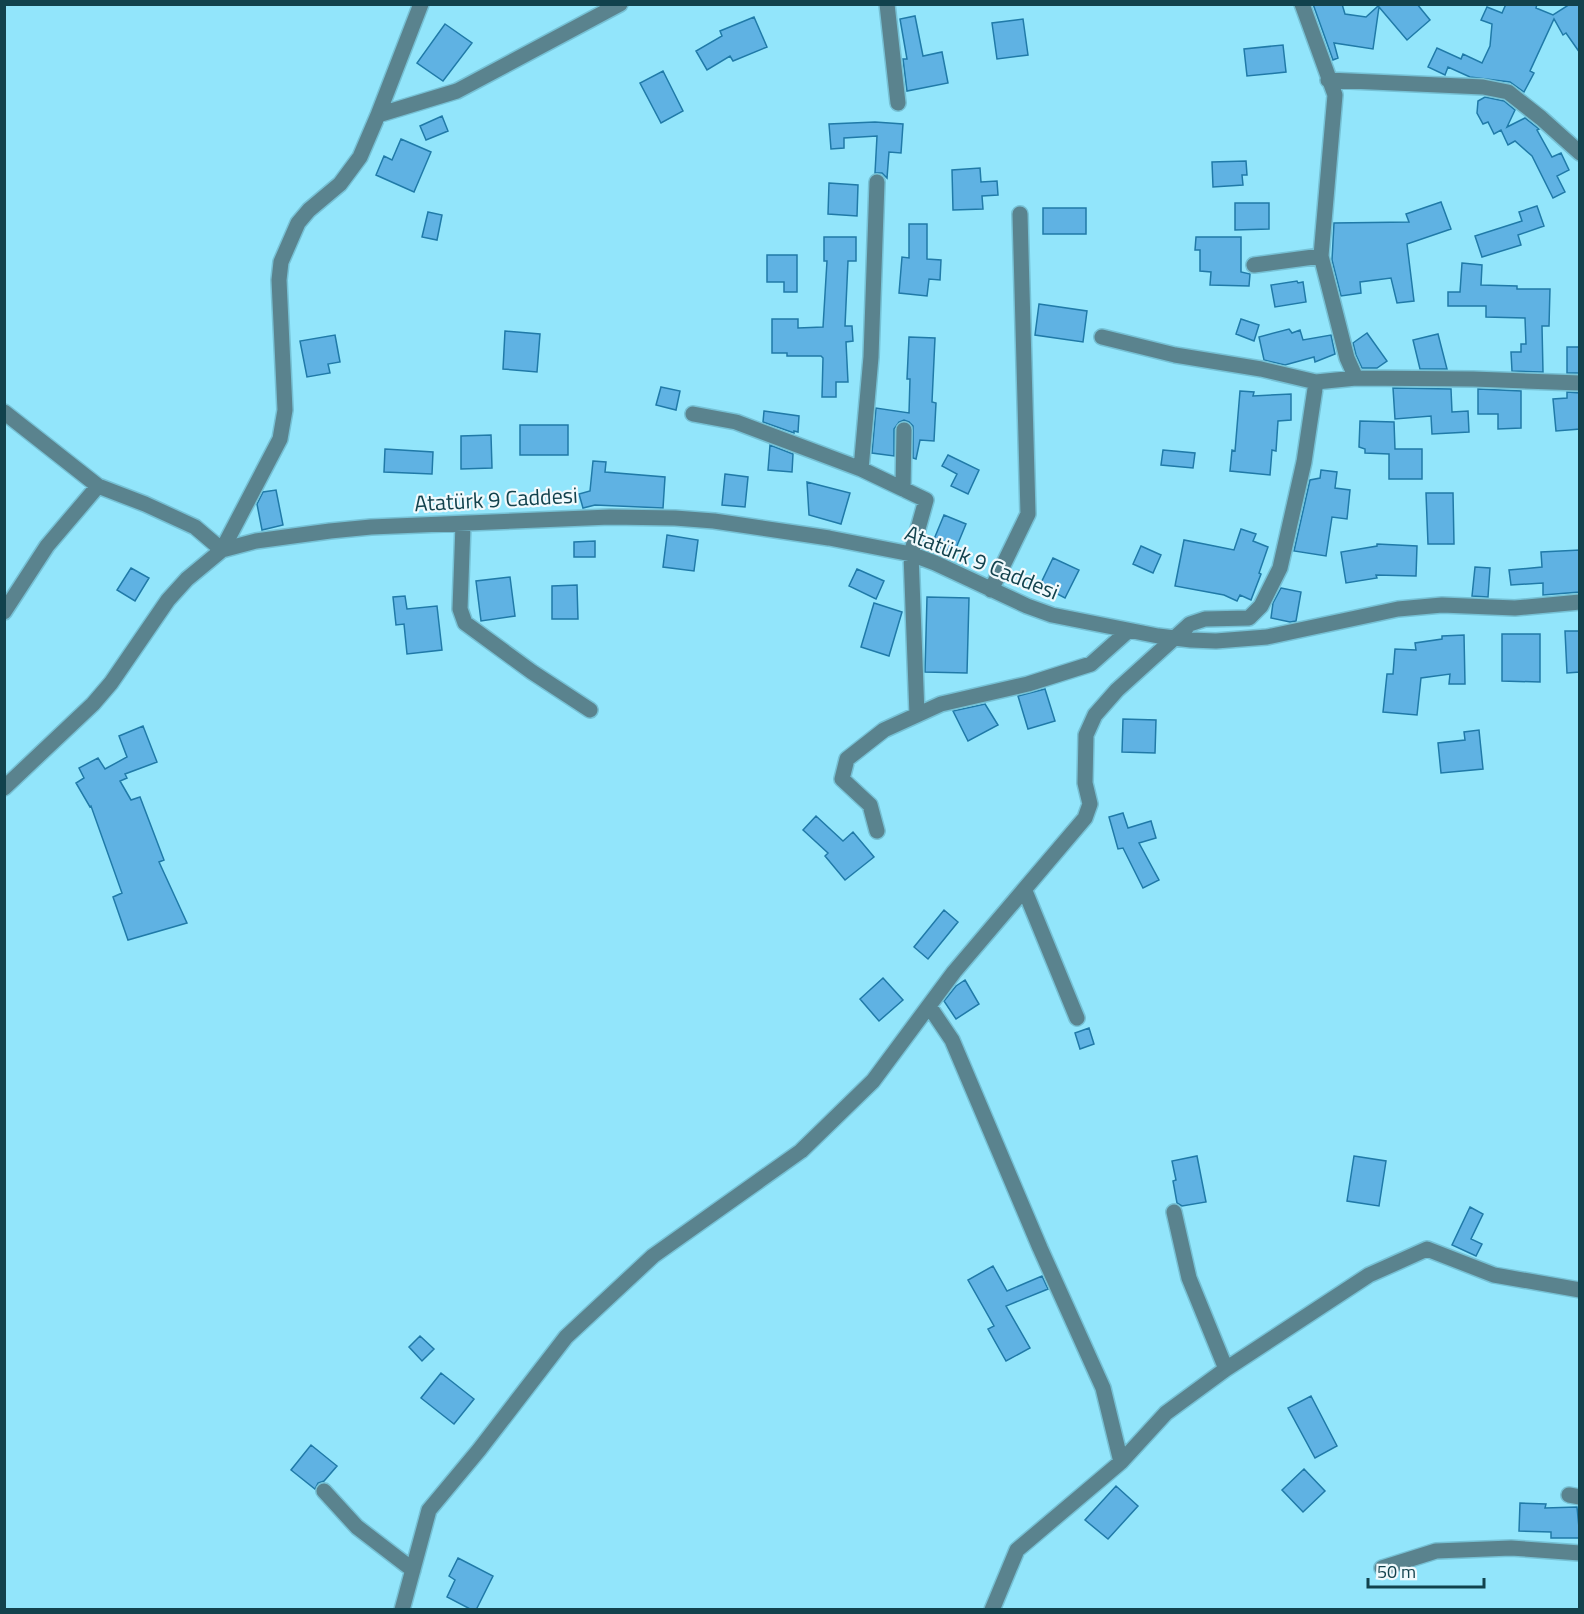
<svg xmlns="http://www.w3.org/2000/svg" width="1584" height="1614" font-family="'Titillium Web',sans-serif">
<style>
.building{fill:#5fb2e3;stroke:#207aa8;stroke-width:1.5}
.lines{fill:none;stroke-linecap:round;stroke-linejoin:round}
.minor-casing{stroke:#76c1d5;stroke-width:18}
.minor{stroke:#5a838e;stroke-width:15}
.labels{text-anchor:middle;stroke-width:4.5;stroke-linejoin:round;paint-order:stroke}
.street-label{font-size:22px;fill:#12424d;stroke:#f0f9fc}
</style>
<rect width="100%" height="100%" fill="#92e5fb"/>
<path class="building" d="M1313,4H1342L1345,14L1366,17L1378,6L1377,4H1417L1430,20L1407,40L1379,7L1373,49L1334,43L1338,58L1333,60Z
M1506,4H1537L1536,8L1553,15L1570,4H1580V53L1566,33L1563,35L1554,19L1530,71L1534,73L1524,92L1510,82L1470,77L1448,67L1445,75L1428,67L1437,48L1461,59L1463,54L1482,63L1490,46L1492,24L1481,20L1487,7L1502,13Z
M915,16L923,56L942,52L948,83L907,91L903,59H907L900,19Z
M754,17L767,47L733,61L730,56L707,70L696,51L722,36L720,31Z
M1023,19L1028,55L997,59L992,23Z
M445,24L472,43L443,81L417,63Z
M1283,45L1286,72L1247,76L1244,49Z
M663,71L683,111L661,123L640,83Z
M1485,97L1504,101L1515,110L1507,127L1525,118L1539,129L1537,130L1552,157L1561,153L1569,170L1557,176L1565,192L1553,198L1532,156L1515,141L1508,145L1501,130L1494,134L1488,122L1483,124L1477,113L1478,101Z
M442,116L448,131L426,140L420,126Z
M875,122L903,124L901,153L889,152L887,178L882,173H875L877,136L844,138V148L831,149L829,124Z
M401,139L431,152L414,192L376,175L384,156L392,160Z
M1246,161L1247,175H1242L1243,185L1213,187L1212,162Z
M980,168L981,182L997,181L998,195L982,196L983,209L953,210L952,170Z
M829,183L858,185L857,216L828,214Z
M1441,202L1451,229L1407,244L1414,301L1397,303L1391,278L1360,282L1361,293L1341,296L1332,260L1334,223L1409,222L1406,214Z
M1235,203H1269V229L1235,230Z
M1537,206L1544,226L1518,235L1521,245L1482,257L1475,236L1522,221L1519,212Z
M1043,208H1086V234H1043Z
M428,212L442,215L437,240L422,237Z
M909,224H927V259L941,260L940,280L929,279L927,296L899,293L902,257L909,258Z
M824,237H856V261H848L845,326H852L853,341L846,342L848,382H836V397H822L823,358L821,356H787V353H772V319H798V328L823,327L827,261H824Z
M1196,237H1241V272L1250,274L1249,286L1210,285L1211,272L1200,271V250H1195Z
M767,255H797V292H784V282H767Z
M1462,263L1482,265L1481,285L1517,286V289H1550L1549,326H1542L1543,372L1512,371L1511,352H1521V344H1526L1525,318L1486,317V306H1448V292H1460Z
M1297,281L1298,283L1303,282L1306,302L1275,307L1271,285Z
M1039,304L1087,311L1083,342L1035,335Z
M1241,319L1259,325L1254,341L1236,334Z
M1289,329L1292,333L1300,330L1303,340L1331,335L1335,354L1315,362L1314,357L1285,365L1264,360L1259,337Z
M505,331L540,334L537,372L503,369Z
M1367,333L1387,361L1377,368H1362L1356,355L1353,343Z
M1438,334L1447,369H1420L1413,340Z
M335,335L340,362L328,364L330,373L307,377L300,341Z
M909,337L935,338L932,402L936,403L934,441L920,440L916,459L913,458V426L909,422L904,420L899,422L894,429V456L872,453L876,408L909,413L910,379H907Z
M1567,347H1580V373H1567Z
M661,387L680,391L676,410L656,405Z
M1393,388L1451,389L1452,412L1468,411L1469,432L1432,434L1431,416L1395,419Z
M1478,389L1521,391V428L1498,429V414H1478Z
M1240,391L1254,392L1253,396L1291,394V420L1278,421L1276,451L1272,450L1270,475L1230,471L1232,450L1235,451Z
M1567,392L1580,393V429L1556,431L1553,399L1567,398Z
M764,411L799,416L798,432L794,431V433L763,422Z
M1360,421L1394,422L1395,449H1422V479H1389V454L1365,453V449L1359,447Z
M520,425H568V455H520Z
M491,435L492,468L461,469V436Z
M770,445L793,454L792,472L768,470Z
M385,449L433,452L432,474L384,472Z
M1163,450L1195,453L1193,468L1161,465Z
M948,455L979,470L968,494L951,486L957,474L942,466Z
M593,461L606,462L605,472L665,477L663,508L595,505L583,508L579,494L590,491Z
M1321,470L1337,472L1335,488L1350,490L1347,519L1332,517L1326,556L1294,551L1310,480L1320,478Z
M725,474L748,477L745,507L722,505Z
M807,482L850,493L841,524L809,515Z
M276,490L283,525L262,530L257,504L263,492Z
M1426,493H1453L1454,544H1428Z
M944,515L966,524L954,553L932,544Z
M1241,529L1256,534L1253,541L1268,547L1259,573L1261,574L1251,600L1240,595L1237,601L1224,595L1175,586L1184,540L1234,550Z
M667,535L698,540L694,571L663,567Z
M595,541V557H574V542Z
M1377,544L1417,546L1416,576L1376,575L1377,578L1346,583L1341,552L1377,546Z
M1141,546L1161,555L1153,573L1133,564Z
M1580,550V592L1543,595V583L1511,585L1509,570L1542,567L1541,552Z
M1053,558L1079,570L1065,598L1040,585Z
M1475,567L1490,568L1488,597L1472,596Z
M131,568L149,578L135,601L117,590Z
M857,569L884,581L876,599L849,586Z
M510,577L515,616L481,621L476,581Z
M577,585L578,619H552V586Z
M1281,588L1301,592L1296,621L1290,622L1271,618L1273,603Z
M405,596L407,609L437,606L442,650L407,654L404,624L396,625L393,597Z
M927,597L969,598L967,673L925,672Z
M874,603L902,612L889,656L861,647Z
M1565,631H1580V672L1567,673Z
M1502,634H1540V682L1502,681Z
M1464,635L1465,684H1449L1450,674L1421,678L1417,715L1383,712L1387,674H1393L1395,649L1416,650L1415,643L1442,639V636Z
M1045,689L1055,721L1028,729L1018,696Z
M985,704L998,725L968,741L953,711Z
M1123,719L1156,720L1155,753L1122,752Z
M143,726L157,762L125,774L127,778L120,781L131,800L140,797L164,860L159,862L187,923L128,940L113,897L122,893L91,806L90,807L76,783L84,778L79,768L98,758L105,769L127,757L119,736Z
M1479,730L1483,769L1441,773L1438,743L1465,740L1464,732Z
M1123,813L1128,828L1151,821L1156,838L1139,843L1159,880L1143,888L1123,848L1118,849L1109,817Z
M816,816L843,841L853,832L874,857L845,880L825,856L828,853L803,830Z
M944,910L958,922L928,959L914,947Z
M883,978L903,1000L879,1021L860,999Z
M965,980L979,1004L956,1019L944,1001L956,986Z
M1089,1028L1094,1044L1080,1049L1075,1033Z
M1197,1156L1206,1202L1182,1206L1177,1203L1173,1181L1176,1180L1172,1161Z
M1354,1156L1386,1161L1379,1206L1347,1201Z
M1470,1207L1483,1214L1471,1239L1482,1244L1476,1256L1452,1245Z
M993,1266L1007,1291L1042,1276L1048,1289L1006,1306L1030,1348L1006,1361L988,1329L994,1326L968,1280Z
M420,1336L434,1349L422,1361L409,1347Z
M441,1373L474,1399L454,1424L421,1398Z
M1311,1396L1337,1446L1315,1458L1288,1408Z
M311,1445L337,1466L324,1481L318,1483L315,1489L291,1470Z
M1304,1469L1325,1491L1303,1512L1282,1490Z
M1116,1486L1138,1506L1108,1539L1085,1520Z
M1520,1503L1546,1504L1545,1508L1577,1507L1580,1538H1551V1532L1519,1531Z
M458,1558L493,1576L476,1610H472L447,1597L455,1580L449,1576Z"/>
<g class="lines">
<defs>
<path id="minor" d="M887,4L898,103
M1302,4L1335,95L1321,256L1347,358L1356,378
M1328,80L1483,87L1508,92L1541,118L1580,153
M378,115L457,91L620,4
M1254,265L1321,256
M1102,337L1175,355L1261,369L1316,382
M4,412L98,486L145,504L195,527L222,550
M693,414L736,422L861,469L926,500L911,554L917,715
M861,469L871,357L877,182
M903,489L904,430
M463,524L460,609L465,623L532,672L590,710
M222,550L280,439L285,410L279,280L281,262L298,223L309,210L340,184L360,157L378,115L421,4
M991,590L1028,514L1020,214
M4,612L47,546L98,486
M4,788L93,704L111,683L168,600L187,579L222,550L256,541L330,531L371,527L610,517L675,518L714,521L829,538L911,554L935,563L1027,606L1052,615L1158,636L1191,640L1216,641L1267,637L1398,609L1442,605L1515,608L1580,602
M877,831L870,805L842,779L847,759L884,730L941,704L1028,684L1091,664L1128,631
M1025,891L1077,1018
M929,1006L952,1040L1040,1248L1103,1388L1121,1462
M1174,1212L1189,1278L1226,1369
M324,1491L357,1527L413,1570
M1569,1495L1580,1497
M1382,1568L1436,1551L1511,1548L1580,1553
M402,1610L429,1510L479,1450L566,1337L653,1256L801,1151L873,1081L954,972L1085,818L1090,804L1085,783L1086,735L1095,715L1117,690L1190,624L1205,619L1249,618L1261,606L1280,568L1304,462L1316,382L1356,378L1473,379L1580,383
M992,1610L1017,1550L1121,1462L1166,1413L1226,1369L1369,1275L1427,1249L1494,1275L1580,1290"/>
</defs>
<use href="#minor" class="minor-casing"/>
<use href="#minor" class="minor"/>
</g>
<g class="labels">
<g class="street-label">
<text transform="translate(496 499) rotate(-3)" y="8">Atatürk 9 Caddesi</text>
<text transform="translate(982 562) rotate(22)" y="8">Atatürk 9 Caddesi</text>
</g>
</g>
<rect width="1584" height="1614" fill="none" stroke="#12424d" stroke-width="12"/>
<path d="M1368 1578v9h116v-9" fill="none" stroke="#12424d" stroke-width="3"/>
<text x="1377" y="1578" font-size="18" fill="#12424d" stroke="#f0f9fc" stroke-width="4.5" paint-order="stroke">50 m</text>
</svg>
